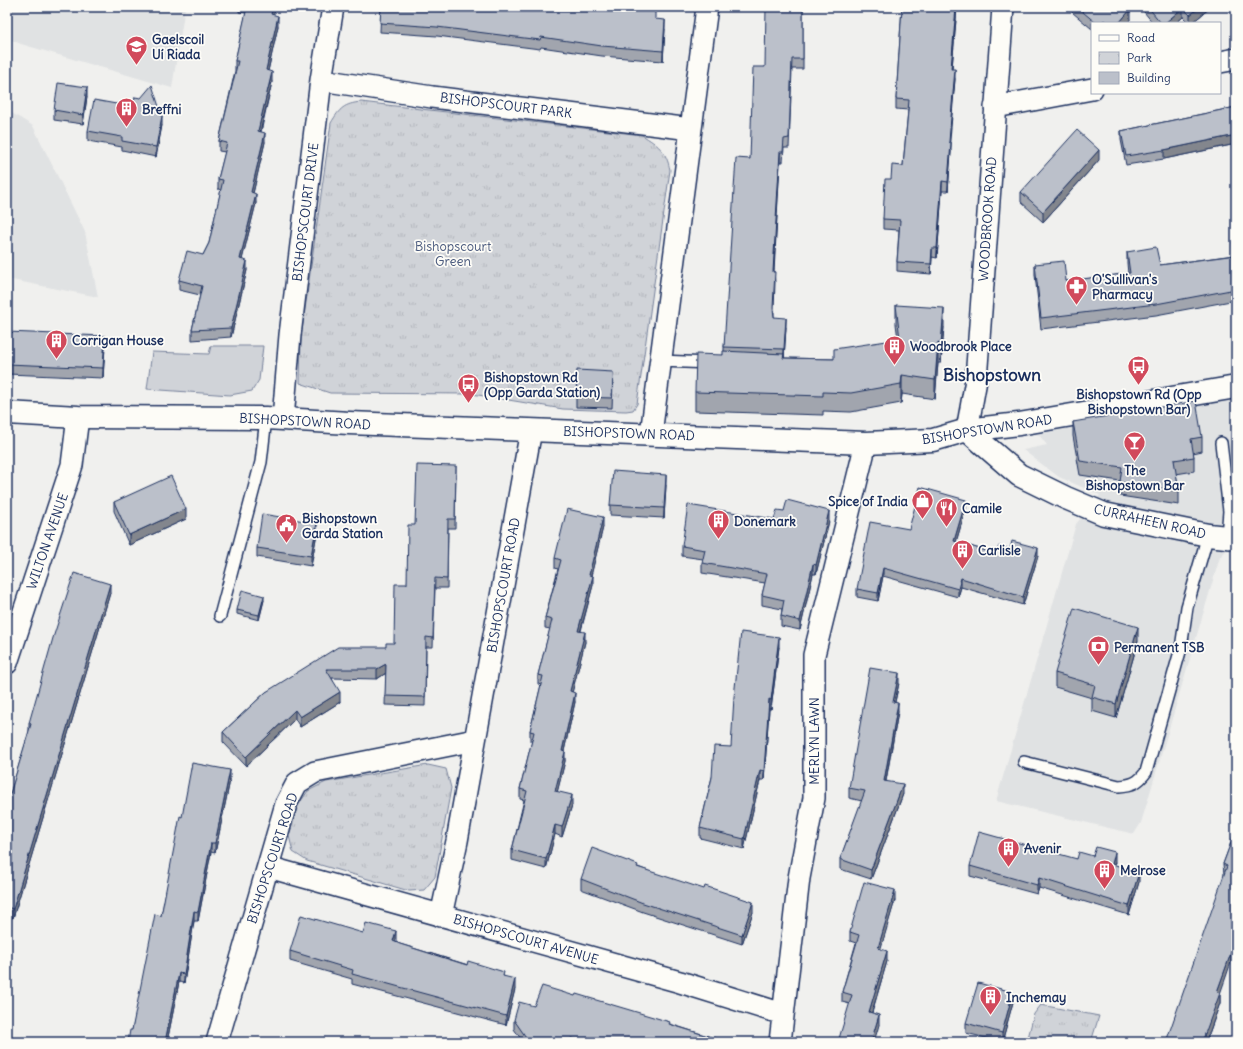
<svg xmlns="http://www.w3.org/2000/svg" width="1243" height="1049" font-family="Delius,sans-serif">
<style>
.built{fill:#e0e2e3}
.grass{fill:#d0d3d8;stroke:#76819b}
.park{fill:url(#park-tufts);stroke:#76819b}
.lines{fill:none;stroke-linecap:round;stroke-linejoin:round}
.service-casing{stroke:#1b2f5e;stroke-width:14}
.minor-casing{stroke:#1b2f5e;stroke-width:24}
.tertiary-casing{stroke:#1b2f5e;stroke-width:25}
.secondary-casing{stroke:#1b2f5e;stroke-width:25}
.service{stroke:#fdfcf7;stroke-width:11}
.minor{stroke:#fdfcf7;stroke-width:21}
.tertiary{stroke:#fdfcf7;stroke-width:22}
.secondary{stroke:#fdfcf7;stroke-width:22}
.wall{fill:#a1a5ae;stroke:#1b2f5e}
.shaded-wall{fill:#83868d;stroke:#1b2f5e}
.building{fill:#bbc0ca;stroke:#1b2f5e}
.labels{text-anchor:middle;stroke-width:3.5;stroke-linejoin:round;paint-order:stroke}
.poi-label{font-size:13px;font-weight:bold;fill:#1b2f5e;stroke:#fdfcf7;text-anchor:start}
.street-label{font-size:13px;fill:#1b2f5e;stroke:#fdfcf7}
.park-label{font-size:13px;fill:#48587c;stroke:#fdfcf7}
.district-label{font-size:17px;font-weight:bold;fill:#1b2f5e;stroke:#fdfcf7}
</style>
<defs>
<pattern id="park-tufts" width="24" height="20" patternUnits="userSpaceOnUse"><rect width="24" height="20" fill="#d0d3d8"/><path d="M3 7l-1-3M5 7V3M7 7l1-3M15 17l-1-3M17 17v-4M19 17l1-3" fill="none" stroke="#b2b5bc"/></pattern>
</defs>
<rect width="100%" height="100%" fill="#f0f0ee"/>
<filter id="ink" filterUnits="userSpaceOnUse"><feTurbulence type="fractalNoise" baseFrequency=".025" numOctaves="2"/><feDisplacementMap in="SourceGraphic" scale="8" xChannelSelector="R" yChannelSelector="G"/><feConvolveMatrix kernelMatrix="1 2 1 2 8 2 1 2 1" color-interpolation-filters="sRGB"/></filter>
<g filter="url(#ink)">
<path class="built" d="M7,7H185L172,88L21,44L7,38Z
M7,110L33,126L85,232L98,297L7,279Z
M1236,397V540L1220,557L1141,823L1134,834L996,801L1076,524L1100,495L1059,477L1023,450L1047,445L1038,434Z"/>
<path class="grass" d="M211,346H263L259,380L252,391L230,395L147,389L152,352L209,354Z"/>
<path class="park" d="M361,102L642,135C658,145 666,150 670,170L637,404L633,410L626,411L563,409L472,394L330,393L300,383L301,338L331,123C340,108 344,104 361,102Z
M428,765L446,769L451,788L435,877L424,890L409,891L307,861L293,852L289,836L298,805L308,791L326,782Z
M1041,1005L1099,1016L1091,1042H1027L1034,1014Z"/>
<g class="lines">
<defs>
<path id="service" d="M660,361L710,363
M1221,443L1229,511L1227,537
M220,616L261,462L266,418
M1024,762L1119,786C1132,785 1138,783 1146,772L1181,648L1187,607L1208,535"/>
<path id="minor" d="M1220,62L1236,59
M321,80L432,97L691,129
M995,107L1092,89
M283,419L290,335L321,80L333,7
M967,430L976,380L1003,7
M651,434L707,7
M7,663L72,465L78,417
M268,867L680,982L783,1014
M441,916L457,841L531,430
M217,1042L286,804L297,783L315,772L475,740
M780,1042L799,878L814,798V655L866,443"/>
<path id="tertiary" d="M967,430L1019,475L1066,498L1104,514L1208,535L1236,538"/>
<path id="secondary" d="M7,413L78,417L266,418L349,423L866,443L933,440L967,430L1019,424L1236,387"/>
</defs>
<use href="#service" class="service-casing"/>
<use href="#minor" class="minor-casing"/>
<use href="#tertiary" class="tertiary-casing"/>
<use href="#secondary" class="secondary-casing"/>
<use href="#service" class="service"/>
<use href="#minor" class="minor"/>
<use href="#tertiary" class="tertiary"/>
<use href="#secondary" class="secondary"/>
</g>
<path class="wall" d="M239,7H276L273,15L278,26L268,71L272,82L261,132L265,142L253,193L256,203L242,259L247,270L231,337L192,340V330L200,295L179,290V280L203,255L209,243L221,190L218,189V179L225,152L219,151V141L235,71V61L246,13L239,12Z
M381,7H638V9L655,19L665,29L663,61L602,56L541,47L540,49L437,36L380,32Z
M803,7V69H792L789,148H784L783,162H780L774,272L775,282L774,311V317L786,327L784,358L834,359L898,339L896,324V305L944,327L941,363H938L935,399L902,394L901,403L851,412L823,411V415L695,411V392L723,355L724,351V347L750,159L765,67Z
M902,7H957L952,69L955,79L949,142L951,152L948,191H942L937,258L932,257L931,274L897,271V262L899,230L883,229V219L891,179L903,166L908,110L896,109V99Z
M1066,7H1126L1130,20L1127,23H1092V29Z
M1140,7H1211L1192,23H1189L1183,17L1176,23H1153Z
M87,97L83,124L54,120V110Z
M1236,107V144L1164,159L1126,165L1121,140V131Z
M162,125L156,157L122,150V147L88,141V131Z
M1099,160L1043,222L1021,202V192Z
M1236,241V300L1156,315L1041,329L1035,275V264L1066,281L1128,274L1127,263V252L1160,265L1234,255L1233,242Z
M7,332L105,346L103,378L7,374Z
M613,382L612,408L576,407V397Z
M1073,422L1202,437V451L1193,453L1194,457V471L1176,474L1179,491V505L1120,496V481L1080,475L1073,436Z
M456,466L455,528H448L447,588H435L433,647H426L425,706L385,705L386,673L377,679L332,678L340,702L300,727L295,719L246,766L223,742V732L266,692L386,647L394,643L407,584L415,525Z
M666,485L664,518L610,515V505Z
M114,502L186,519L129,545L114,511Z
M966,508L956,542L996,554L1038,556L1023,605L961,587L958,597L883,576L878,601L857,597V589L909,529Z
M774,519L829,521L816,574H813L800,630L781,626V616L782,609L762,605V595L765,583L702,573V563L703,559L682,556V546Z
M603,527L591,575L593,585L581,631L585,642L572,692L575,702L564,751L565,761L557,792L572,805L562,837L555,834L546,869L512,860V850L524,800L520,799V789L532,741H530V731L541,685L538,684V675L550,629L545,628V618L558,569L555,568V558Z
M317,533L311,566L257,557V548Z
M110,593L13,918L7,916V804L29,732V723Z
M264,600L259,620L237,614V610Z
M1138,641L1116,718L1092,711V698L1055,687V673Z
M779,647L771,709H769L764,780H760L744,849L700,838V828L712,777L731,747Z
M899,683L895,702L898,712L886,781L903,794L871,879L840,869V859L862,801L849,798V788Z
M230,780L215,853L211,852L198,921H194L184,983L179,982L167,1042H128L132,1030L161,916L182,817Z
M1236,829L1220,994V1003L1206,1042L1224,874L1223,864Z
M1077,859L1115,862L1114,865L1139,882L1129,915L1039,888L1037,894L970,876V866Z
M638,867L753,912L742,944L643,912L581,889V879Z
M895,900L880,949L887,961L872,1013L879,1025L850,1004L842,1002V992L856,943L850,941V932Z
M363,933L396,941V942L400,944L504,976L515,989L506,1025L352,984V979L290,961V951Z
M1013,1002L1002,1042L966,1033V1023Z
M534,1006L670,1024L727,1042H523L514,1029V1020Z"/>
<path class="shaded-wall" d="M273,7H276L271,24V14Z
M956,7H957L951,79V69Z
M1200,7H1211L1192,23H1190V15Z
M1183,8V17L1176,23H1165Z
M1130,10V20L1127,23H1119Z
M278,16V26L266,80V70Z
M665,20V29L663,61V51Z
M955,69V79L949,152V142Z
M272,72V82L258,141V131Z
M87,87V97L83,124V115Z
M162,116V125L156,157V147Z
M265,133V142L251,202V192Z
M1236,135V144L1164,159V150Z
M951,143V152L948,191V182Z
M1099,150V160L1043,222V212Z
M780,152V162L773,282V272Z
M942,181V191L937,258V248Z
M256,194V203L240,268V259Z
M932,248V257L931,274V264Z
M247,261V270L231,337V328Z
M944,308V327L941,363V344Z
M786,318V327L784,359V349Z
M105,336V346L103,378V368Z
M938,343V363L935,399V380Z
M902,375V394L901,403V384Z
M666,475V485L664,518V508Z
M966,500V508L954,549V541Z
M186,509V519L129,545V535Z
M829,511V521L816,574V565Z
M603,517V527L589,584V575Z
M317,523V533L311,566V556Z
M1038,548V556L1023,605V597Z
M813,564V574L800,630V621Z
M883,568V576L878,601V593Z
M593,576V585L578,640V631Z
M961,578V587L958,597V589Z
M110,584V593L13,918V909Z
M264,596V600L259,620V615Z
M1138,627V641L1116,718V704Z
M585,632V642L570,701V691Z
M779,637V647L771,709V700Z
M386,664V673L377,679V669Z
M899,673V683L893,711V702Z
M340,692V702L300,727V717Z
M575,693V702L562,760V751Z
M769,699V709L764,780V771Z
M898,703V712L884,791V781Z
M295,710V719L246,766V757Z
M565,752V761L555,801V791Z
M230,770V780L215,853V843Z
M760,770V780L744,849V839Z
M903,784V794L871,879V870Z
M572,795V805L562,837V827Z
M555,825V834L546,869V859Z
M211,843V852L198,921V912Z
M1115,852V862L1112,873V864Z
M1139,872V882L1129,915V906Z
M1039,878V888L1037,894V885Z
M895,890V900L878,958V948Z
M753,902V912L742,944V935Z
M194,911V921L184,983V974Z
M396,931V941L393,951V941Z
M1236,939V948L1220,994V1003L1206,1042H1202L1217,992Z
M887,951V961L869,1022V1012Z
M179,973V982L167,1042H165Z
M515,979V989L506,1025V1016Z
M1013,992V1002L1002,1042V1033Z
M879,1015V1025L874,1042H871Z"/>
<path class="building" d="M247,7H273L271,14L278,16L266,70L272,72L258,131L265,133L251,192L256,194L240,259L247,261L231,328L192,330L202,286L179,280L187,251L203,255L209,243L223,180L218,179L227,143L219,141L238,61H235Z
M381,7H637V9L655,11V19L665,20L663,51L602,46L541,37L540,40L437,27L380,23Z
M766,7H803V59H792L789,138L784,139L783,152H780L773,272H775L773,308L774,317L786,318L784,349L724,347L736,158L750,159L753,67H765Z
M902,7H956L951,69H955L949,142L951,143L948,182L942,181L937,248H932L931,264L897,262L900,220L883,219L885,179H891L892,165L903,166L909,100L896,99Z
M1077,7H1126L1130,10L1119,23H1107L1104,20L1101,23H1096Z
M1148,7H1200L1190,15L1183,8L1165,23H1161Z
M58,83L87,87L83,115L54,110Z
M152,85L162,116L156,147L122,141V137L88,131L94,100L133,107L135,97L141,98Z
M1236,107V135L1164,150L1126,156L1121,131Z
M1077,130L1099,150L1043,212L1021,192Z
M1236,241V254L1233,242Z
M1156,247L1160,265L1236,255V289L1156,304L1041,318L1035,264L1064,261L1066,281L1130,273L1127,252Z
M896,305L944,308L941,344L938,343L935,380L902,375L901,384L851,393L823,392V396L695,392L696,354L723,355V351L784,354L783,358L834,359V349L900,339Z
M7,332L105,336L103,368L7,364Z
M577,370L613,372L612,398L576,397Z
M1196,401L1202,437L1191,439L1194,457L1174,460L1179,491L1120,482L1122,467L1080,461L1073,422Z
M7,436H8L7,465Z
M417,465L456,466L455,519H448L447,579L435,578L433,638L426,637L425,697L385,696L386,664L377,669H326L340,692L300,717L295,710L246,757L223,732L266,692L338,647H386V643H394L395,584H407L408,525H415Z
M613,471L666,475L664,508L610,505Z
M171,476L186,509L129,535L114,502Z
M920,487L966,500L954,541L996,554L999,546L1010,549L1012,541L1038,548L1023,597L961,578L958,589L883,568L878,593L857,589L870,522L909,529Z
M787,500L829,511L816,565L813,564L800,621L781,616L784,600L762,595L767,574L702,563L705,550L682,546L688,505L774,519L777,510L784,511Z
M567,509L603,517L589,575L593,576L578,631L585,632L570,691L575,693L562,751L565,752L555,791L572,795L562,827L555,825L546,859L512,850L527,791L520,789L534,732L530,731L543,676L538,675L552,620L545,618L561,560L555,558Z
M262,514L317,523L311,556L257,548Z
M74,573L110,584L13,909L7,907V804L31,724L29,723L53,638Z
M242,590L264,596L259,615L237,610Z
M1074,608L1138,627L1116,704L1092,697L1095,685L1055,673Z
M741,632L779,637L771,700L769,699L764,771L760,770L744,839L700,828L712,777L714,746L731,747L734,697Z
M870,668L899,673L893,702L898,703L884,781L903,784L871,870L840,859L865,791L849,788Z
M192,763L230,770L215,843H211L198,912L194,911L184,974L179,973L165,1042H128L130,1030H132L155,914L161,916L180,816L182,817Z
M1236,829V939L1217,992L1220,993L1202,1042H1166L1227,866L1223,864Z
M979,832L1077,859L1079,852L1093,856L1096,847L1115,852L1112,864L1139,872L1129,906L1039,878L1037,885L970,866Z
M592,848L638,865L637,867L704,889L705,886L753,902L742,935L643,903L581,879Z
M864,882L895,890L878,948L887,951L869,1012L879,1015L871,1042H838L852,995L842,992L859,935L850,932Z
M301,915L363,933L366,923L396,931L393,941L400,944L467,965L468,961L504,972L503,976L515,979L506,1016L352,974L353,970L290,951Z
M978,983L1013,992L1002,1033L966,1023Z
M542,986L575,996L576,994L670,1022L669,1024L727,1042H583L571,1038L570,1042H550L528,1040L514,1020L519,1002L534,1006Z"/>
</g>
<defs>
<symbol id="school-pin" viewBox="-11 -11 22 30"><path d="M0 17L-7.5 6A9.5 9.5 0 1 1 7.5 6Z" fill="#d1495b" stroke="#fdfcf7"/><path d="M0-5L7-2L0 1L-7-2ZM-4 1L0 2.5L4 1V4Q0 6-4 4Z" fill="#fff"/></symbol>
<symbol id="building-pin" viewBox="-11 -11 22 30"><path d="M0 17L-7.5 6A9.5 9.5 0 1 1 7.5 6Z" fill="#d1495b" stroke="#fdfcf7"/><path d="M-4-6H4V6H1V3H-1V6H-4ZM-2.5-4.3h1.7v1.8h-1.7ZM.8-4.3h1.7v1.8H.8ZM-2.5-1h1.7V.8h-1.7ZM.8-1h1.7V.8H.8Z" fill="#fff"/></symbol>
<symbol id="pharmacy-pin" viewBox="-11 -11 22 30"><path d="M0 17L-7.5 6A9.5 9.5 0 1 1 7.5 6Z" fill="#d1495b" stroke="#fdfcf7"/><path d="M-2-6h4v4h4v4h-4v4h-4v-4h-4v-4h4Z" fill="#fff"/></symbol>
<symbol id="bus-pin" viewBox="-11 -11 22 30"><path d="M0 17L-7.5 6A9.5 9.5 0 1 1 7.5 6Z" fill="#d1495b" stroke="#fdfcf7"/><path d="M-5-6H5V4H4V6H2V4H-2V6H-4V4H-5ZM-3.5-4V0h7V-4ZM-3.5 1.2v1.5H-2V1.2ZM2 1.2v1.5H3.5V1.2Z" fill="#fff"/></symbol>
<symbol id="bar-pin" viewBox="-11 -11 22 30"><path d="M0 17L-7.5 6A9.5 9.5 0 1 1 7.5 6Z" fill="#d1495b" stroke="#fdfcf7"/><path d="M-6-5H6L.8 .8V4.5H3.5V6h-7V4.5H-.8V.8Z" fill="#fff"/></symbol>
<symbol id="shop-pin" viewBox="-11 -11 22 30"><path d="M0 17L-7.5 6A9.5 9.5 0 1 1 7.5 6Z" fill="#d1495b" stroke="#fdfcf7"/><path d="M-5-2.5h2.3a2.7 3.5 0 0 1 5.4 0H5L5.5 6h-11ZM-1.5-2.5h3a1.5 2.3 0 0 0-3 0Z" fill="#fff"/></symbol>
<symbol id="restaurant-pin" viewBox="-11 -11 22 30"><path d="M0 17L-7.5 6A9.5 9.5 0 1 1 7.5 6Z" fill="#d1495b" stroke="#fdfcf7"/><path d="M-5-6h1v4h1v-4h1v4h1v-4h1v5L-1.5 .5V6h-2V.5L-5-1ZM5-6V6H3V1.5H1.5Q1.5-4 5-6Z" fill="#fff"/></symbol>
<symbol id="civic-pin" viewBox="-11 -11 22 30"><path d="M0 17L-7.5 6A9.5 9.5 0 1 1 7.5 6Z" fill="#d1495b" stroke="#fdfcf7"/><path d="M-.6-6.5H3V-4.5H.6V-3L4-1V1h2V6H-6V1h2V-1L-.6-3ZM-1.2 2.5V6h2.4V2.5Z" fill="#fff"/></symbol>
<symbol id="bank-pin" viewBox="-11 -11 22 30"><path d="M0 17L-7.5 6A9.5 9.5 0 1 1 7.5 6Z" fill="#d1495b" stroke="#fdfcf7"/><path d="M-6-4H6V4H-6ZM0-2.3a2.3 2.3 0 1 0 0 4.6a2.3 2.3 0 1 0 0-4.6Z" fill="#fff"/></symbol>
</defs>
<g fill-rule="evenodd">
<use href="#school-pin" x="124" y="34" width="25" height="34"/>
<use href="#building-pin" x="114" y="96" width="25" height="34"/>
<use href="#pharmacy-pin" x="1064" y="274" width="25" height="34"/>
<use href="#building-pin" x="44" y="328" width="25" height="34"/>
<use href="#building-pin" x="882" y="334" width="25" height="34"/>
<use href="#bus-pin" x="1126" y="354" width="25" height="34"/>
<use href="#bus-pin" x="456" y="372" width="25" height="34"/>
<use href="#bar-pin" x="1122" y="430" width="25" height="34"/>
<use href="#shop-pin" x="910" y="488" width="25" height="34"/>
<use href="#restaurant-pin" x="934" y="496" width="25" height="34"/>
<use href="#building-pin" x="706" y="508" width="25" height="34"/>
<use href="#civic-pin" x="274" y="512" width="25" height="34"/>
<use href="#building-pin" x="950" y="538" width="25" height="34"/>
<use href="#bank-pin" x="1086" y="634" width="25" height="34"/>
<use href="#building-pin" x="996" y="836" width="25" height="34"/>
<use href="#building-pin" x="1092" y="858" width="25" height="34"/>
<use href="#building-pin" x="978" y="984" width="25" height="34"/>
</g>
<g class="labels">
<g class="poi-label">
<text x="152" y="44">Gaelscoil<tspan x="152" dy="15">Uí Riada</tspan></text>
<text x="142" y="114">Breffni</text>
<text x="1092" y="284">O'Sullivan's<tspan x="1092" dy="15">Pharmacy</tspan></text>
<text x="72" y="345">Corrigan House</text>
<text x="910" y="351">Woodbrook Place</text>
<text x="484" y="382">Bishopstown Rd<tspan x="484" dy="15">(Opp Garda Station)</tspan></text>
<text x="1139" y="399" text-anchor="middle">Bishopstown Rd (Opp<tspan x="1139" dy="15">Bishopstown Bar)</tspan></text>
<text x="1135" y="475" text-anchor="middle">The<tspan x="1135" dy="15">Bishopstown Bar</tspan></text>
<text x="908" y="506" text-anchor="end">Spice of India</text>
<text x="962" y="513">Camile</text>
<text x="302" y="523">Bishopstown<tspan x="302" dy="15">Garda Station</tspan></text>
<text x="734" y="526">Donemark</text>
<text x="978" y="555">Carlisle</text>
<text x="1114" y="652">Permanent TSB</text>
<text x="1024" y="853">Avenir</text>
<text x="1120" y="875">Melrose</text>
<text x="1006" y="1002">Inchemay</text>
</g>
<g class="street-label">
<text transform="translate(506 105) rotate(7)" y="5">BISHOPSCOURT PARK</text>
<text transform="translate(305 212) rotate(-83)" y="5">BISHOPSCOURT DRIVE</text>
<text transform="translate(987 219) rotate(-86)" y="5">WOODBROOK ROAD</text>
<text transform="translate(305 421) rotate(3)" y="5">BISHOPSTOWN ROAD</text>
<text transform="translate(987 429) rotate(-9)" y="5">BISHOPSTOWN ROAD</text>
<text transform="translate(629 433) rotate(2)" y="5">BISHOPSTOWN ROAD</text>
<text transform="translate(1150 521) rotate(13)" y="5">CURRAHEEN ROAD</text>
<text transform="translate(47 541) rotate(-71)" y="5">WILTON AVENUE</text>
<text transform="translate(503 585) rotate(-80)" y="5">BISHOPSCOURT ROAD</text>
<text transform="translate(814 741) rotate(-90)" y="5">MERLYN LAWN</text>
<text transform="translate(272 858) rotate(-72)" y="5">BISHOPSCOURT ROAD</text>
<text transform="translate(526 939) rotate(16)" y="5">BISHOPSCOURT AVENUE</text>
</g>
<g class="park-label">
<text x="453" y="251">Bishopscourt<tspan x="453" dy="15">Green</tspan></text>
</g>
<g class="district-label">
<text x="992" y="381">Bishopstown</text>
</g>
</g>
<rect width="1243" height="1049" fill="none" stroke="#fdfcf7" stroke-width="24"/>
<rect x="12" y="12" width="1219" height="1025" fill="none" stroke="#1b2f5e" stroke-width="1.5" filter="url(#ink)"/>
<rect x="1091" y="22" width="130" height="72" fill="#fdfcf7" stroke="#a3aaba"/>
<rect x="1099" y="35" width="20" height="6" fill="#fdfcf7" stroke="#a3aaba"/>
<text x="1127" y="42" font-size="12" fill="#1b2f5e">Road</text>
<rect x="1099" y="52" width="20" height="12" fill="url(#park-tufts)" stroke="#a3aaba"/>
<text x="1127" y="62" font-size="12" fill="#1b2f5e">Park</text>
<rect x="1099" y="72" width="20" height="12" fill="#bbc0ca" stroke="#a3aaba"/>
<text x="1127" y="82" font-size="12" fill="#1b2f5e">Building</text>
</svg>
